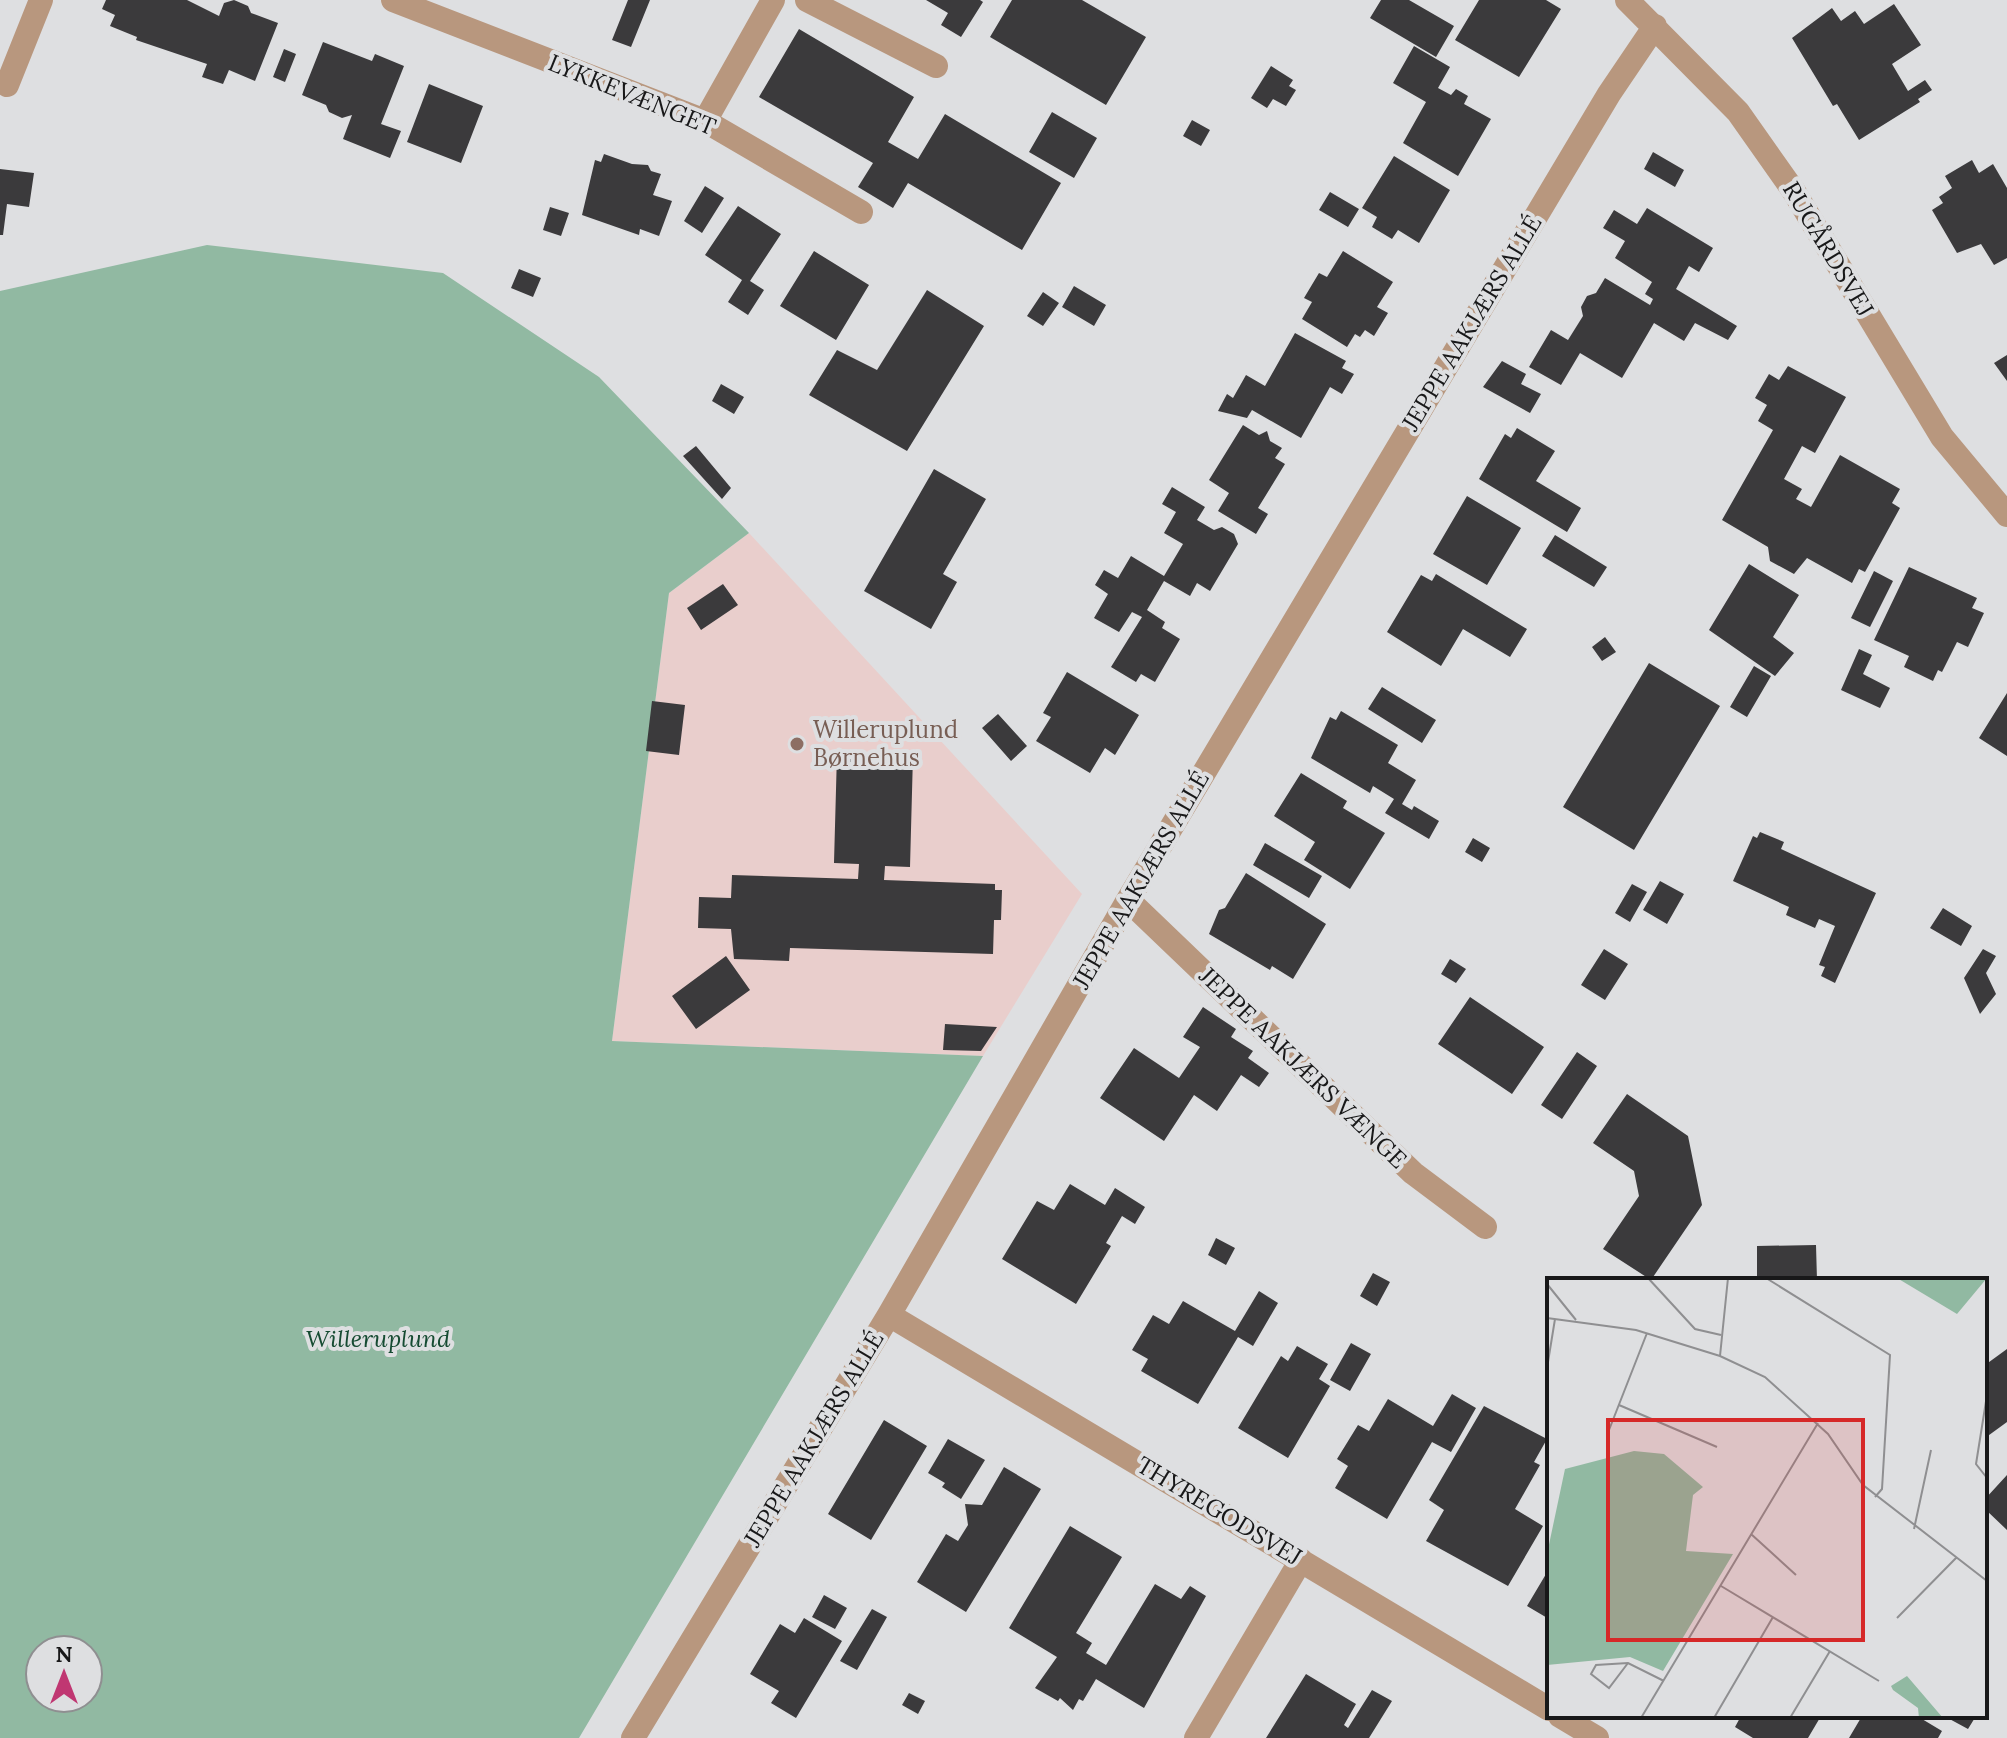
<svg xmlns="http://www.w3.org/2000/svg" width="2007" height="1738" font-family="Lora,serif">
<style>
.education{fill:#e9cecc}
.green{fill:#91b9a2;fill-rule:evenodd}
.building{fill:#3b3a3c}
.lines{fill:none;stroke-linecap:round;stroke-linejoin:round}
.minor{stroke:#b8977e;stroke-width:24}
.education-dot{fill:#8d6e63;stroke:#dedfe1;stroke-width:3}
.labels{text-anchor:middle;stroke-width:8;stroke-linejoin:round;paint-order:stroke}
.street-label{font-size:24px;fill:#181819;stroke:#dedfe1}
.education-label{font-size:24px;fill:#785e54;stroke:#dedfe1;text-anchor:start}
.park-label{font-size:24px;font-style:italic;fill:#164b32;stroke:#dedfe1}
.inset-road{fill:none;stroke:#8f8f91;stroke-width:2}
.view{fill:#d62828;fill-opacity:0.15;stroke:#d62828;stroke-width:4}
.inset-edge{fill:none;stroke:#181819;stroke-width:4}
</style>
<rect width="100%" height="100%" fill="#dedfe1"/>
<path class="education" d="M749,533L1082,894L983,1056L612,1041L669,593Z"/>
<path class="green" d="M207,245L443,273L599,377L749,533L669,593L612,1041L983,1056L579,1738H0V291ZM40,1650H88V1698H40Z"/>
<path class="building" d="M106,0H187L219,16L224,3L234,0L248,6L251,13L278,23L255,81L229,70L223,84L202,77L207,64L136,40L137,37L110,26L115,15L102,9Z
M628,0H650L631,47L612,40Z
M926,0H980L983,2L961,37L941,25L948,13Z
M1012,0H1082L1146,37L1106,105L990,37Z
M1381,0H1409L1454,26L1436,57L1370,18Z
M1479,0H1546L1561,9L1519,77L1455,40Z
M1894,4L1921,45L1892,64L1908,91L1925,80L1932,90L1918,99L1920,102L1859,140L1837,104L1833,106L1792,38L1832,8L1841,21L1855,11L1864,24Z
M799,29L914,97L888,142L918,159L945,114L1061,183L1022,250L908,183L893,208L858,187L873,163L759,97Z
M323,42L372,61L375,54L404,66L381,124L401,131L390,158L343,139L352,115L342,118L329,112L326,105L302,95Z
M1414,46L1450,67L1438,88L1451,95L1456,89L1468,96L1464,104L1491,119L1458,176L1403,143L1426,102L1393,83Z
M284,49L296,54L285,82L273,77Z
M1271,66L1293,80L1289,86L1296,90L1286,106L1273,99L1267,108L1251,98Z
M429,84L483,106L461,163L407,142Z
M1052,112L1097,138L1074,178L1029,152Z
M1192,120L1210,130L1201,146L1183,136Z
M1653,152L1684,170L1675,187L1644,169Z
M604,154L632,164L648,165L651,171L661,174L653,195L672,201L659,236L640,229L639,235L582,215L595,160L601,162Z
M1394,156L1450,190L1419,243L1398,230L1392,239L1372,227L1377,217L1362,208Z
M1972,160L1979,173L1993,164L2007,188V258L1994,265L1981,244L1957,253L1932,210L1943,203L1939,197L1952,188L1945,176Z
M0,169L34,173L29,207L7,204L3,235H0Z
M705,186L724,198L702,233L684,221Z
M1330,192L1359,209L1348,227L1319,210Z
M738,206L781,234L750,281L764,290L748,315L728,302L742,280L705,255Z
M550,207L569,213L561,236L543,230Z
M1647,208L1713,248L1699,272L1689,266L1676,289L1737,326L1728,340L1695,323L1684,341L1654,323L1622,378L1580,353L1561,385L1529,367L1551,330L1568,340L1583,316L1581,307L1587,296L1596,293L1605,278L1650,305L1653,299L1645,294L1652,282L1615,258L1625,241L1603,228L1614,210L1637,224Z
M814,251L869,285L836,340L780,306Z
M1343,251L1393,282L1377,307L1388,313L1374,336L1365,330L1360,337L1355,334L1347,347L1302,319L1312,302L1304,298L1319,273L1327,277Z
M519,269L541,278L533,297L511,288Z
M1074,286L1106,305L1094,326L1062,307Z
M927,290L984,326L907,451L809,395L837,350L877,370Z
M1043,292L1059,303L1043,326L1027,316Z
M1295,333L1346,361L1342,368L1354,374L1342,394L1330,387L1301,438L1252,410L1247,418L1218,411L1227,394L1233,398L1246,375L1265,386Z
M2007,355V381L1994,363Z
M1502,361L1526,374L1521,384L1541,394L1530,413L1483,387Z
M1788,366L1846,397L1815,453L1802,446L1784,479L1802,489L1796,499L1811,507L1840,455L1900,489L1892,503L1900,508L1865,572L1859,569L1852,583L1807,558L1794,574L1770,561L1768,547L1722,520L1773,430L1758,421L1767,405L1755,398L1769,374L1779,380Z
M721,384L744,397L734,414L712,401Z
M1243,425L1259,435L1267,431L1270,441L1282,448L1275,458L1285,464L1258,508L1268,514L1256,534L1218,511L1229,493L1209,480Z
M1517,428L1555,451L1536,481L1581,508L1567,532L1479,479L1505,434L1511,438Z
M696,446L731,488L722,499L683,456Z
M934,469L986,499L943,574L957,582L931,629L864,591Z
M1172,487L1205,507L1197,520L1214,530L1222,527L1234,534L1238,544L1210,591L1197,583L1190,596L1164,581L1147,610L1165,622L1162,628L1180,639L1155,682L1141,674L1136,682L1111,667L1142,617L1132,612L1119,632L1094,618L1108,594L1095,585L1104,570L1118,578L1131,556L1164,576L1183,544L1164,533L1176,512L1162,504Z
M1467,496L1521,528L1487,585L1433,554Z
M1555,535L1607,567L1594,587L1542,556Z
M1749,564L1799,595L1773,637L1794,653L1775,676L1709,630Z
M1909,567L1977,598L1972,608L1984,613L1968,647L1957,642L1942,672L1938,670L1933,681L1904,667L1909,656L1874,640Z
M1874,571L1893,581L1870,627L1851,618Z
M1436,574L1527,629L1510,657L1463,629L1441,666L1387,632L1421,575L1432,581Z
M723,584L738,605L701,630L687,608Z
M1605,637L1616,652L1602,661L1592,647Z
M1859,649L1872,655L1863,674L1890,688L1880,708L1841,690Z
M1649,663L1720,706L1634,850L1563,807Z
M1754,666L1771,676L1747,717L1730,707Z
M1067,672L1139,715L1115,755L1105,748L1090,773L1036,741L1051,717L1043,713Z
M1382,687L1436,720L1422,743L1368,709Z
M2007,693V756L1979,738Z
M652,701L685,705L679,755L646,751Z
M1341,711L1398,745L1388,763L1416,780L1402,804L1412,810L1414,806L1439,821L1429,839L1385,813L1394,799L1373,786L1370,793L1311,758L1330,717L1336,720Z
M998,714L1027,746L1011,761L982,728Z
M837,753L913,755L910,867L885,866L884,880L995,884V890H1002L1001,920H994L993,954L790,948L789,961L734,959L731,929L698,928L699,897L731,898L732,875L858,879L859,864L834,863Z
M1301,773L1347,801L1343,808L1385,833L1350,889L1304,860L1315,842L1274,816Z
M1760,832L1784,842L1781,849L1876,893L1835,983L1821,976L1825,967L1819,965L1835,926L1819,919L1815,928L1786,915L1789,907L1733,881L1753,836L1757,838Z
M1473,838L1490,848L1482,862L1465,852Z
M1265,843L1322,876L1309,898L1253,865Z
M1246,873L1326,924L1293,979L1272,966L1270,970L1209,934L1219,910L1225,908Z
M1660,881L1684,894L1667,924L1643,910Z
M1632,884L1647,892L1630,922L1615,913Z
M1943,908L1972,926L1961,946L1930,928Z
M1604,949L1628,964L1605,1000L1581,985Z
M1983,949L1996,956L1986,973L1996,994L1980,1014L1964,978Z
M726,956L750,990L696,1029L672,996Z
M1450,959L1466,969L1456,983L1441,974Z
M1470,997L1544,1047L1512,1094L1438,1044Z
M1203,1007L1236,1029L1231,1037L1253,1051L1248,1058L1269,1073L1259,1087L1241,1075L1217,1111L1194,1095L1164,1141L1100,1098L1134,1048L1179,1078L1200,1047L1183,1037Z
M945,1024L997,1027L981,1051L943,1050Z
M1577,1052L1597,1066L1562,1119L1541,1105Z
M1627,1094L1688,1136L1702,1205L1651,1280L1603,1249L1639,1196L1634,1171L1593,1143Z
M1070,1184L1105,1205L1115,1188L1145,1207L1135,1224L1122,1216L1106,1243L1111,1246L1076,1304L1002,1259L1037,1201L1054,1210Z
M1216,1238L1235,1248L1226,1265L1208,1255Z
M1816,1245L1817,1280H1757V1246Z
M1373,1273L1390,1282L1377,1306L1360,1296Z
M1259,1291L1278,1303L1253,1346L1238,1337L1198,1404L1141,1371L1148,1359L1132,1350L1153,1315L1169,1324L1183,1301L1235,1331Z
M1351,1343L1371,1354L1350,1391L1330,1380Z
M1297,1346L1328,1364L1319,1379L1330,1386L1288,1458L1238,1428L1281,1356L1288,1361Z
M2007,1349V1422L1985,1438V1365Z
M1452,1394L1476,1408L1451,1452L1432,1442L1387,1519L1335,1488L1348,1466L1337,1459L1358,1425L1369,1431L1388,1399L1433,1426Z
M1484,1406L1547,1439L1534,1462L1540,1465L1515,1509L1543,1526L1508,1586L1426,1541L1444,1510L1429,1500Z
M884,1420L927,1446L871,1540L828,1514Z
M948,1439L985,1460L961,1499L942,1487L945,1483L928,1473Z
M1004,1467L1041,1489L966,1612L917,1582L946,1534L958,1541L968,1525L965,1504L982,1505Z
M2007,1475V1530L1985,1509V1499Z
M1070,1526L1122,1557L1076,1633L1092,1643L1086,1653L1106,1665L1155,1584L1181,1599L1190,1586L1206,1596L1144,1708L1096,1679L1083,1701L1079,1699L1073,1710L1060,1698L1058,1701L1035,1688L1057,1657L1009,1628Z
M1549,1569V1619L1527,1606Z
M824,1595L847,1608L835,1629L812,1617Z
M872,1609L887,1617L857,1670L840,1661Z
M804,1618L842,1641L796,1718L771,1703L779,1691L750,1674L780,1624L795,1633Z
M1306,1674L1356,1704L1344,1725L1348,1728L1372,1690L1392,1701L1369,1738H1266Z
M909,1693L925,1701L918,1714L902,1705Z
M1741,1716H1821L1808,1738H1753L1735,1727Z
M1862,1716H1917L1942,1731L1938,1738H1849Z
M1944,1716H1976L1968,1729Z"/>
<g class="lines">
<path class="minor" d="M393,0L705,121L861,212
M807,0L936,66
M1627,0L1738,112L1793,190L1942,437L2007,515
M7,85L41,0
M705,121L773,0
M1128,900L1413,1173L1485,1227
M889,1315L1549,1709
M1560,1716L1597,1738
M633,1738L889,1315L1128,900L1609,94L1655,26
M1196,1738L1301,1560"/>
</g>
<circle class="education-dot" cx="797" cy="744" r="8"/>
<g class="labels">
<g class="street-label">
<text transform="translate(632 95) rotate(22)" y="8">LYKKEVÆNGET</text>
<text transform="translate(1828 249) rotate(59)" y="8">RUGÅRDSVEJ</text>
<text transform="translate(1472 323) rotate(-59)" y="8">JEPPE AAKJÆRS ALLÉ</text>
<text transform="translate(1141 880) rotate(-60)" y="8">JEPPE AAKJÆRS ALLÉ</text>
<text transform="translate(1303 1068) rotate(44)" y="8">JEPPE AAKJÆRS VÆNGE</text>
<text transform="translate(814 1439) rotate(-59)" y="8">JEPPE AAKJÆRS ALLÉ</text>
<text transform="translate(1219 1511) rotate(31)" y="8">THYREGODSVEJ</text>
</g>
<g class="education-label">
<text x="813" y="738">Willeruplund<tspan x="813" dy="28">Børnehus</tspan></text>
</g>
<g class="park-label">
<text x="378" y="1347">Willeruplund</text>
</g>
</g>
<g transform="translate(1547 1278)">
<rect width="440" height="440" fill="#dedfe1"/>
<path d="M350,0H440L410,36ZM87,173L117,176L156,209L146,217L139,273L186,276L116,393L83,379L0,387V276L18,191ZM360,398L396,440H372L371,430L346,412L344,408Z" fill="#91b9a2"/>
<path class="inset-road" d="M101,0L148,51L174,57M219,0L343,77L335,211L328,219M0,6L29,42M0,40L89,52L173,78L218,99L281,156L316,207L440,303M173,78L181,0M0,90L8,41M440,117L429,186L440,200M72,127L170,169M62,152L100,55M367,251L384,172M204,256L249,297M174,308L332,403M350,340L409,280M81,385L62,410L44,396L49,387L81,385L117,403M94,440L271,145M167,440L226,339M243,440L283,373"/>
<path class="view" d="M61,142H316V362H61Z"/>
<rect width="440" height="440" class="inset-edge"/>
</g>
<g transform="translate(64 1674)"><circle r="38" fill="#dedfe1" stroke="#8f8f91" stroke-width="2"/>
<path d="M0-6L14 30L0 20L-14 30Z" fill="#c03772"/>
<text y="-12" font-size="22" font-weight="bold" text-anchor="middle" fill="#181819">N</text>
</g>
</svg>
